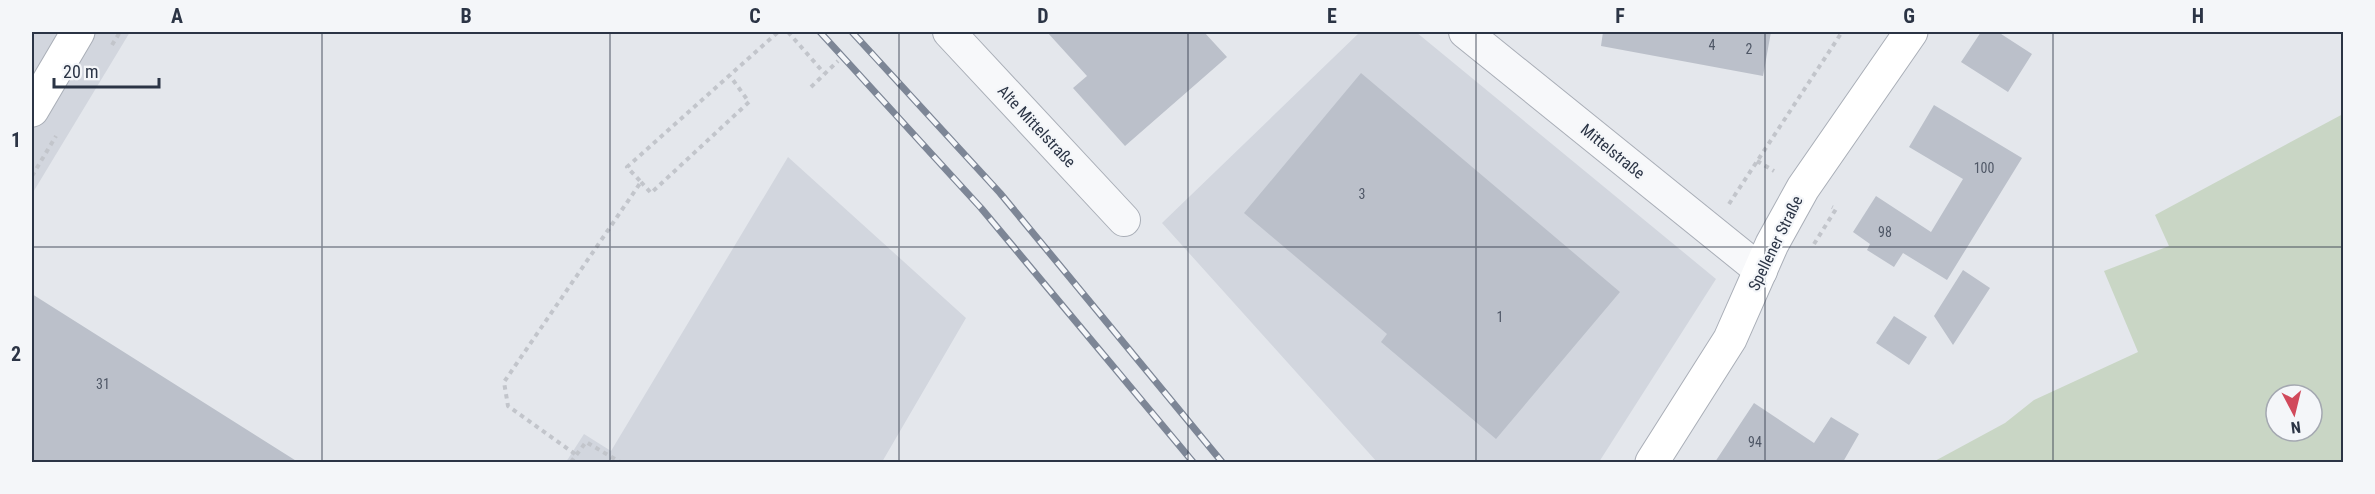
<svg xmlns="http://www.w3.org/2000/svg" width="2375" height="494" font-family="'Roboto Condensed',sans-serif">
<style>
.built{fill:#d2d6de}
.green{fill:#c9d6c5;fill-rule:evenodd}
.building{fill:#bbc0ca}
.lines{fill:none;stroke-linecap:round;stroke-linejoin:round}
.street-casing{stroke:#a9aeb7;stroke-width:34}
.secondary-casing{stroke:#a9aeb7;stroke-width:35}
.path{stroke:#c2c5cb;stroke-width:4;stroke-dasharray:4.5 4.5;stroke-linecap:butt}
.street{stroke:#f7f8fa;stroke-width:32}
.secondary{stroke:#fff;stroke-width:33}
.rail-casing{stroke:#7d8696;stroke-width:7}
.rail{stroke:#f4f6f9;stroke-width:4.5;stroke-dasharray:14;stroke-linecap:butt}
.grid{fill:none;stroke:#2b3445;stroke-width:1.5;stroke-opacity:0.55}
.labels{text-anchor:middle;stroke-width:4.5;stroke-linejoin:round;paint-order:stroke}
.number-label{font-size:14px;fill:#4f5766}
.street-label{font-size:16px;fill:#2b3445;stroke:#f4f6f9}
.neatline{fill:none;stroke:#2b3445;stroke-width:2}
.grid-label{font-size:20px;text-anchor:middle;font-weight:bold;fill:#2b3445}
</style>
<rect width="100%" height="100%" fill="#e4e7ec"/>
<path class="built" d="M32,32H130L32,194Z
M1360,32H1416L1716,279L1599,462H1377L1162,223Z
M788,157L966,318L882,462H566L584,434L611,451Z"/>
<path class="green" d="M2343,114V462H1933L2005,423L2034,400L2138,352L2104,271L2169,246L2155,215ZM2276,395H2312V431H2276Z"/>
<path class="building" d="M1047,32H1204L1227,57L1125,146L1073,88L1087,76Z
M1603,32H1771L1763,76L1601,46Z
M1981,32H1998L2032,54L2008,92L1961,62Z
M1361,73L1620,292L1496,439L1381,342L1387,334L1244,213Z
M1934,105L2022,158L1947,280L1903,253L1894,267L1867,250L1870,244L1853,232L1876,196L1931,232L1963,179L1909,147Z
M1963,270L1990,288L1953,345L1934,316Z
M32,294L298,462H32Z
M1894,316L1927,337L1909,365L1876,343Z
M1754,403L1814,443L1831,417L1859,434L1843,462H1715Z"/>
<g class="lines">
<defs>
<path id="street" d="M949,32L1124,220
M1465,32L1761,271"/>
<path id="secondary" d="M32,110L78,32
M1652,462L1730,339L1772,244L1803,188L1911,32"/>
</defs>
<use href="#street" class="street-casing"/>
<use href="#secondary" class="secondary-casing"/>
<path class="path" d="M788,32L824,73
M112,45L120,32
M811,87L838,61
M1757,161L1774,171
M32,176L56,136
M641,182L651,193L749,102L730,76
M1729,204L1842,32
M1814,244L1836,209L1832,207
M575,454L508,406L504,382L641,182L627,167L778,32
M571,462L586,442L620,462"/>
<use href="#street" class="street"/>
<use href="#secondary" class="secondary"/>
<defs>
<path id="rail" d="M820,32L981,208L1193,462
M852,32L1000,193L1222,462"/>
</defs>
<use href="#rail" class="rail-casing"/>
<use href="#rail" class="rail"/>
</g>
<path class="grid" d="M322,32V462M610,32V462M899,32V462M1188,32V462M1476,32V462M1765,32V462M2053,32V462M32,247H2344"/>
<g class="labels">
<g class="number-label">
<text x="1712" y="50">4</text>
<text x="1749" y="54">2</text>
<text x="1984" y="173">100</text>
<text x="1362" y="199">3</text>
<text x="1885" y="237">98</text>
<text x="1500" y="322">1</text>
<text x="103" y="389">31</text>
<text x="1755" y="447">94</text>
</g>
<g class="street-label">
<text transform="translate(1037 126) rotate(47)" y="6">Alte Mittelstraße</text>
<text transform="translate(1613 151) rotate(39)" y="6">Mittelstraße</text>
<text transform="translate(1775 243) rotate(-64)" y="6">Spellener Straße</text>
</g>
</g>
<rect width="2375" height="494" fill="none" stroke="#f4f6f9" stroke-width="66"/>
<g transform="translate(2294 413) rotate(173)"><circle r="28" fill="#f4f6f9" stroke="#a4a8b1" stroke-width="1.5"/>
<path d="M0-4.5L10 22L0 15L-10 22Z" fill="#d1495b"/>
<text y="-9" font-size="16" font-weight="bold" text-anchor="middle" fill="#2b3445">N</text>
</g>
<path d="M54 78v9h105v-9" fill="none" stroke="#2b3445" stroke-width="3"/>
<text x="63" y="78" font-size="18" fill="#2b3445" stroke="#f4f6f9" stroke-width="4.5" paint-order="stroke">20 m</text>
<rect x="33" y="33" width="2309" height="428" class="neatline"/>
<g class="grid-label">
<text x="177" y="23">A</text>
<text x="466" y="23">B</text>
<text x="755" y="23">C</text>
<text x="1043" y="23">D</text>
<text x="1332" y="23">E</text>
<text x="1620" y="23">F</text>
<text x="1909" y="23">G</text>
<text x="2198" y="23">H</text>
<text x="16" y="147">1</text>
<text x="16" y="361">2</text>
</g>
</svg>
